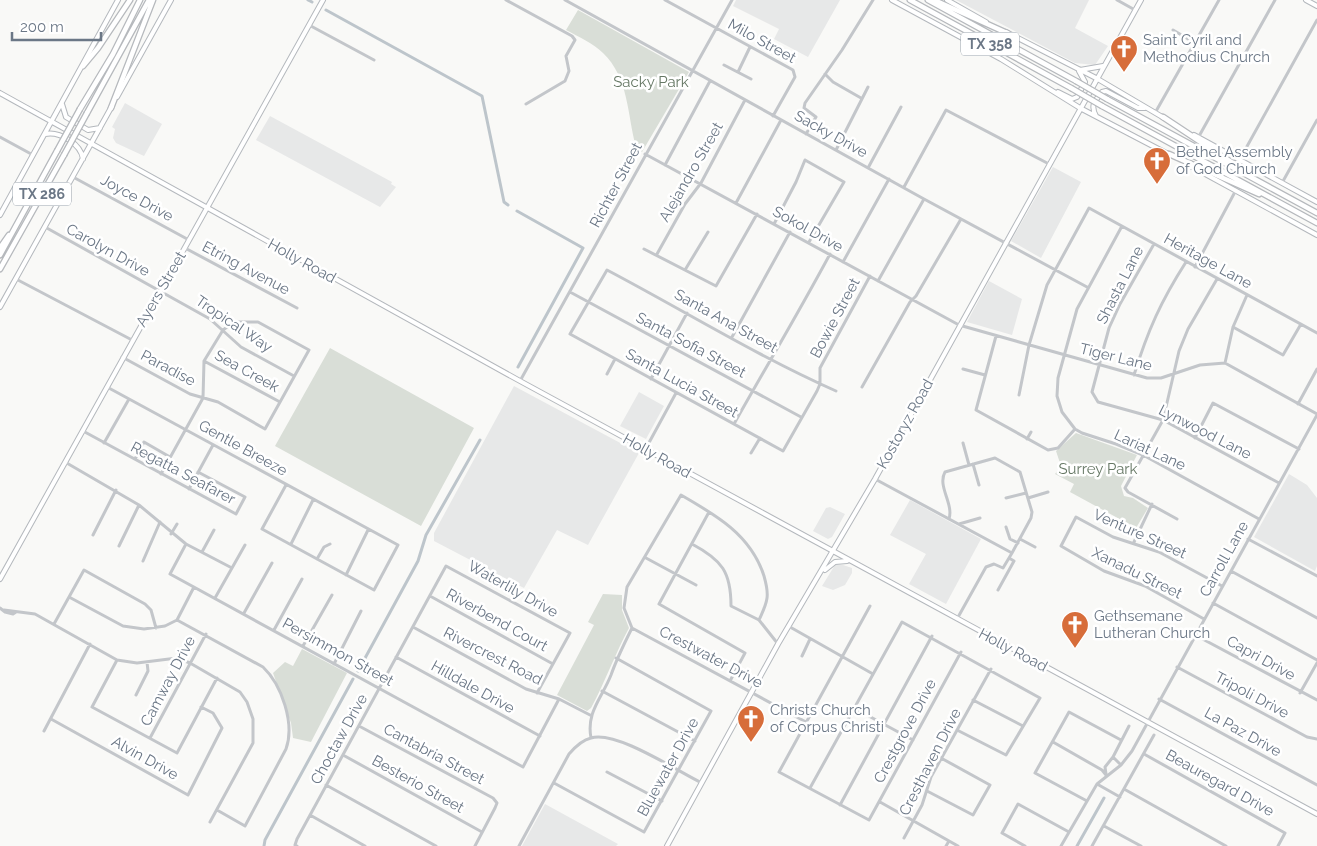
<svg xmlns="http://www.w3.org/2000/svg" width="1317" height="846" font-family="Raleway,sans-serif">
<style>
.built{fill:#e7e8e8}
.green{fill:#d9ded7}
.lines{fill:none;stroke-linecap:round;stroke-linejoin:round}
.canal{stroke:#bdc5cb;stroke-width:3}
.major-casing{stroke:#b4b8bd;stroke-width:6}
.highway-casing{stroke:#b6b9bd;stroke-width:7}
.minor{stroke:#c3c6ca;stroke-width:3}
.major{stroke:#fff;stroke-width:4}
.highway{stroke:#fff;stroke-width:4.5}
.highway-bridge-casing{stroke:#b6b9bd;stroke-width:7;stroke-linecap:butt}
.highway-bridge{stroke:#fff;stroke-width:4.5}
.labels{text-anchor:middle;stroke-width:5;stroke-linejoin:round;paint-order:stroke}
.shield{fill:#fff;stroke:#97a0aa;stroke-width:1}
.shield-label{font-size:14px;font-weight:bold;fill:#6b7786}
.poi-label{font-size:15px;fill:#6b7786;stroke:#fff;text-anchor:start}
.street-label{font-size:15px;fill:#6b7786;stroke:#fff}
.park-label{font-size:15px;fill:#667865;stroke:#fff}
</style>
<rect width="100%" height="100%" fill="#f9f9f7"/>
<path class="built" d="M736,0H840L808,57L774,39L779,29L733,6Z
M956,0H1089L1075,28L1108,46L1095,65L1075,63Z
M125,103L162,124L144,156L116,143L113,138L115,129L112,127Z
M270,116L392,182L391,184L396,187L380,207L256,140Z
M1053,167L1081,182L1041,258L1011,241Z
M989,281L1022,299L1012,335L967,322Z
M514,386L639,453L588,545L557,530L524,588L434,541V533Z
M639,392L664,406L646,439L620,426Z
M1289,474L1307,485L1317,498V566L1315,571L1254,537Z
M910,500L981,539L946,604L909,584L926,554L890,535Z
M830,507L845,514L832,537L828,539L813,531L826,508Z
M835,565H843L852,568V573L845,585L833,590L822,586Z
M545,804L618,844L616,846H522Z"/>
<path class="green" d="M578,10L689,72L642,152L636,147C627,114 629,78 603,53C593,43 579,37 566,30Z
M330,348L474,428L421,526L275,446Z
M1076,433L1137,455L1121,486L1124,496L1133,498L1148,508L1136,528L1070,492L1074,484L1055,474L1061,466L1056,451Z
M603,594L622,595V610L629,628C615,654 605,682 591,708L587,711L557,695L594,625L588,622Z
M302,649L347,673L311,742L293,738L291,723L273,673L285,662L293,666Z"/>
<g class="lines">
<path class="canal" d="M308,0L312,2
M326,10L482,96L504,202L508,205
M517,211L583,248L518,367
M358,671L418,561L426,535L480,440
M264,846L265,840L353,679
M1077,846L1104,798"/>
<defs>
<path id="major" d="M892,0L1001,59L1080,108L1170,155
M947,0L986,22
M1306,0L1317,6
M1006,32L1096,78L1164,118
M1080,70L1103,66
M1058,92L1072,99L1077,97L1085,82L1079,71
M0,93L520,381L1317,814
M117,97L171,0
M62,104L66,117L88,130L100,128
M1096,116C1090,105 1095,101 1102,92L1106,91L1138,108H1145
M45,134C60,131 81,144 83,159
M1194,135L1317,202
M1187,164L1317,235
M0,215L118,0
M0,307L112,106
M825,570L835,562L847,561
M0,579L323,0
M667,846L778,644L875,479L1141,0"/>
<path id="highway" d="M910,0L1071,88
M928,0L1076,81
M934,0L1007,33
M83,66L98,48L130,0
M1107,99L1317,213
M1102,106L1317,223
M111,108L153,0
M80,109L113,54L140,0
M87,113L149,0
M1163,117L1234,164
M1169,154L1259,194
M0,248L9,235
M0,255L57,151
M0,269L64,155"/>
</defs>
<use href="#major" class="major-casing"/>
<use href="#highway" class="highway-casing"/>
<path class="minor" d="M506,0L572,36L575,40L566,56L569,71L565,81L526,104
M565,0L924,199L1087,287
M665,0L793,70L795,77L773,116
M1117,0L1135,10
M309,25L374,60
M1173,30L1195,43
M724,65L751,79
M738,72L750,47
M825,74L833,82L861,98
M1155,113L1219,0
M806,134L816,117L804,108L805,103L842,50L873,0
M0,137L33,155
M1198,138L1275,0
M836,150L868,87
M645,154L959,325L1147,378H1161L1200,365L1225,363L1317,414
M1240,159L1317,20
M665,165L710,81
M868,168L901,107
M73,177L189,240
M1282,183L1317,120
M904,187L946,110L1049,164
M736,203L781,120
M774,224L796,182L805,160L844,182L809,242
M1122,226L1077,309L1058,378L1057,396L1062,412L1075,429L1082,433L1116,444L1143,455L1259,519
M45,227L210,319L241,347L294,376
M1154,244L1120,304L1109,328L1092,392L1098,402L1163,420L1279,483
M185,248L297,308
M644,249L716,286L757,214
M657,254L685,204L701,183L745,100
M843,262L889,179
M1195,267L1236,190
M685,270L708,232
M16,279L132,340
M878,281L924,199
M570,292L801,417
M1233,327L1283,355L1301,324
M996,336L976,410L1048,450L1058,448L1075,429
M732,337L790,232
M122,357L190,394L218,402L265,429L309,350L258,322H234L223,330L204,361L203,398L161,474
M204,361L280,402
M1225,363L1233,327L1247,295
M963,369L985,375
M607,374L615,359
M1134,375C1148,330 1161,301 1186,262
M651,379L687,313
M520,381L732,0
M107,387L398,545L374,590L262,529L286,485
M862,387L910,302L916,296L961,219
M836,391C757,356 683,310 607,270L570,334L783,451L817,391L820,384V368L870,276
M1019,395L1029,345L1047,285L1089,208L1317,333
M1298,404L1317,369
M734,424C766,367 799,312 830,254
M83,431L236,514L245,497L198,472
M1195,438L1213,403L1299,449
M1027,439L1031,432
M104,443L129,399
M963,443L969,465
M645,450L676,393
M751,453L760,438
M135,459L144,442L170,457
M65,462L139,505L186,544L232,568
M973,464L979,485
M875,479L1012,553L1003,568L994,564L986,567L957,619
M189,489L213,445
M1006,498L1026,493
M1028,498L1048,492
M709,512L659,604L745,653L730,681
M949,519C954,504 937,486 945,472L995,458L1020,472L1032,512L1031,518L1012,553
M1177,519L1128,492L1125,488L1163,420L1179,351L1188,329L1217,279
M959,524L980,518
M1006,527L1010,539L1018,543
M171,534L177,524
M93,535L116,490
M1020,539L1035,547
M1248,539L1317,576
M1134,542L1152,504
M186,544L170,574L523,767L559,699
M291,544L313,500
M692,544C722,560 731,572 731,606L759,620L778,644
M119,546L139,505
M202,552L214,530
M646,558L696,585
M317,559L324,547L330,544
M143,561L160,522
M1231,571L1317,618
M346,575L368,530
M998,590L1014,561L1009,558
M430,596L553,664
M69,597L123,626L144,629L165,626L177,620L194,587
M215,598L245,545
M1213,603L1317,660
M870,606L779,772L869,820L961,652
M0,608L5,612L13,614L16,612
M4,610L35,614L117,660L137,663L177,658L190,663L240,692L247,702L253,719V743L210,822
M244,613L272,563
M1204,619L1145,586L1104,571L1061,546L1076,517L1113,537L1159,552L1222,586
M177,620L263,667C282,685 295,724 286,749L245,826L217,810
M54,624L84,570L145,604L151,610L156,628
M413,627L526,689L559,699L590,715
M790,627L873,674
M632,628L624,608L627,587L681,495C716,515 751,535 764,576C766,583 768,591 767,598C766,606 762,613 759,620
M632,628L806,722
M274,630L302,579
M1195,635L1317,700
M303,646L332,595
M802,656L810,639
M396,657L540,736
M117,660L92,707L177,753L217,678
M334,664L361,611
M1177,667L1307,737L1317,739
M602,691L695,741
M1300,693L1317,663
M136,695L148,671L147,662
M1159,699L1317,785
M973,700L1023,726
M854,708L913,740
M51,719L188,795L222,728L213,713L201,707
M359,726L493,798L497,803L495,808L475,846
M44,731L90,644
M150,738L206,634
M591,738C586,712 602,698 611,675C617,658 624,644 632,628
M1053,742L1102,770L1106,775
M1144,754L1285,833L1278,846
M343,755L482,832
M1121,765L1113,757L1129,726
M607,772L662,801
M1106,774L1105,767L1113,757
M554,783L644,832L711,711L616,658
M1097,784L1120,797
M326,785L436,846
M810,788L902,622L1040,698L1006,755L957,730
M1124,789L1226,846
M927,791L973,815L990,785L941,758
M1087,801L1035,773L1069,712L1121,740
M880,802L958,846
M840,805L932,636
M310,815L365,846
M1104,826L1141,846
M904,838L922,805L931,777L991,669
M297,846L295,845L297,839L446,566L570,633L537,693
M519,846L569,754C575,747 582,740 591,738C616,730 677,771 702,783
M946,846L949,841
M1025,846L1002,833L1018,804L1069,832
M1061,846L1097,784L1121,765L1132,751L1317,415
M1092,846L1154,735"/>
<use href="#major" class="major"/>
<use href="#highway" class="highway"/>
<defs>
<path id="highway-bridge" d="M1076,81L1107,99
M1071,88L1102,106
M57,151L80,109
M64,155L87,113"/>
</defs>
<use href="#highway-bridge" class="highway-bridge-casing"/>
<use href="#highway-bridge" class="highway-bridge"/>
</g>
<defs>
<symbol id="church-pin" viewBox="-11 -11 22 30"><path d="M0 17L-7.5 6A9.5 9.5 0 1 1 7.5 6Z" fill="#d76d3a" stroke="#fff"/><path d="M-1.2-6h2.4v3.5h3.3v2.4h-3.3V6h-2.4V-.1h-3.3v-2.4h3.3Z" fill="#fff"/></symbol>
</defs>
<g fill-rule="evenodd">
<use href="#church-pin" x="1108" y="33" width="32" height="43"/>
<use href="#church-pin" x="1141" y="145" width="32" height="43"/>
<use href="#church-pin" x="1059" y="609" width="32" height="43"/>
<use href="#church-pin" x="735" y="703" width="32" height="43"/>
</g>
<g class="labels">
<g class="shield">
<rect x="961" y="32.5" width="58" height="23" rx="4"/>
<rect x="13" y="182.5" width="58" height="23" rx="4"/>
</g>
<g class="shield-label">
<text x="990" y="49">TX 358</text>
<text x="42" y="199">TX 286</text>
</g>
<g class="poi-label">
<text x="1143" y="45">Saint Cyril and<tspan x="1143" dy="17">Methodius Church</tspan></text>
<text x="1176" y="157">Bethel Assembly<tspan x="1176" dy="17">of God Church</tspan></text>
<text x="1094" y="621">Gethsemane<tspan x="1094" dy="17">Lutheran Church</tspan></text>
<text x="770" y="715">Christs Church<tspan x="770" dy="17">of Corpus Christi</tspan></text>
</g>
<g class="street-label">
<text transform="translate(762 41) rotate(29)" y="5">Milo Street</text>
<text transform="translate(831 134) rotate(29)" y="5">Sacky Drive</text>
<text transform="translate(691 172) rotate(-60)" y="5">Alejandro Street</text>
<text transform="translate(616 185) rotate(-62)" y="5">Richter Street</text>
<text transform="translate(137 198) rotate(29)" y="5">Joyce Drive</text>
<text transform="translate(808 229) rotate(29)" y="5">Sokol Drive</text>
<text transform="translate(108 250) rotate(29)" y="5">Carolyn Drive</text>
<text transform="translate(302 261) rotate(29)" y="5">Holly Road</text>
<text transform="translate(1208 261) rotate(29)" y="5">Heritage Lane</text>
<text transform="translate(246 268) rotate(28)" y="5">Etring Avenue</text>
<text transform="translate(1120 285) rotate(-63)" y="5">Shasta Lane</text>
<text transform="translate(161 289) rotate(-60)" y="5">Ayers Street</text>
<text transform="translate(835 318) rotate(-62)" y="5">Bowie Street</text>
<text transform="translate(726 321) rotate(29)" y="5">Santa Ana Street</text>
<text transform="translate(234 324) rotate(34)" y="5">Tropical Way</text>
<text transform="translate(691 345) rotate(28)" y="5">Santa Sofia Street</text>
<text transform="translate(1116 357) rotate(14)" y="5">Tiger Lane</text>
<text transform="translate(168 368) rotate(28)" y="5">Paradise</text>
<text transform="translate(247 371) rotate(29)" y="5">Sea Creek</text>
<text transform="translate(682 383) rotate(29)" y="5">Santa Lucia Street</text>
<text transform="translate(905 424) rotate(-61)" y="5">Kostoryz Road</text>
<text transform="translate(1205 432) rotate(27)" y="5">Lynwood Lane</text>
<text transform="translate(243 448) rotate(29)" y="5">Gentle Breeze</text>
<text transform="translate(1150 450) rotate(25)" y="5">Lariat Lane</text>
<text transform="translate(657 456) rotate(29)" y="5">Holly Road</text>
<text transform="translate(183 473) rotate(28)" y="5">Regatta Seafarer</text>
<text transform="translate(1140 534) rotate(24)" y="5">Venture Street</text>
<text transform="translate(1224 559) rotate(-61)" y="5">Carroll Lane</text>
<text transform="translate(1137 573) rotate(26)" y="5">Xanadu Street</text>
<text transform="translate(513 589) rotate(29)" y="5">Waterlily Drive</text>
<text transform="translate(497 620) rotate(29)" y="5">Riverbend Court</text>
<text transform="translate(1013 650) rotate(28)" y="5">Holly Road</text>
<text transform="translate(338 652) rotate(29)" y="5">Persimmon Street</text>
<text transform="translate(493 656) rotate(27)" y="5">Rivercrest Road</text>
<text transform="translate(711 657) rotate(28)" y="5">Crestwater Drive</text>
<text transform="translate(1261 658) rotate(29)" y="5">Capri Drive</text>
<text transform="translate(168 681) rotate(-62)" y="5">Camway Drive</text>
<text transform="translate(473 687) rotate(29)" y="5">Hilldale Drive</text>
<text transform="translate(1252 695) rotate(28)" y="5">Tripoli Drive</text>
<text transform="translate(905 731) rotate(-62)" y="5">Crestgrove Drive</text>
<text transform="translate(1243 732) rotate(29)" y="5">La Paz Drive</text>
<text transform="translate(339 739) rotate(-61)" y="5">Choctaw Drive</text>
<text transform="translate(434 754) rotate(28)" y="5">Cantabria Street</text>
<text transform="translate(145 758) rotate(29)" y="5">Alvin Drive</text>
<text transform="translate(930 762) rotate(-63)" y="5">Cresthaven Drive</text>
<text transform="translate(668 767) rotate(-61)" y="5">Bluewater Drive</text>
<text transform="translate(1220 783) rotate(29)" y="5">Beauregard Drive</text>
<text transform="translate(418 784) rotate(29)" y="5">Besterio Street</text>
</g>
<g class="park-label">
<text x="651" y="87">Sacky Park</text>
<text x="1098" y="474">Surrey Park</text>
</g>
</g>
<path d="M12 32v8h89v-8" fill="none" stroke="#6b7786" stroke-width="2.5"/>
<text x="20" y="32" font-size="15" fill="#6b7786" stroke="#ffffff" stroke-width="4" paint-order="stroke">200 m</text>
</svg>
